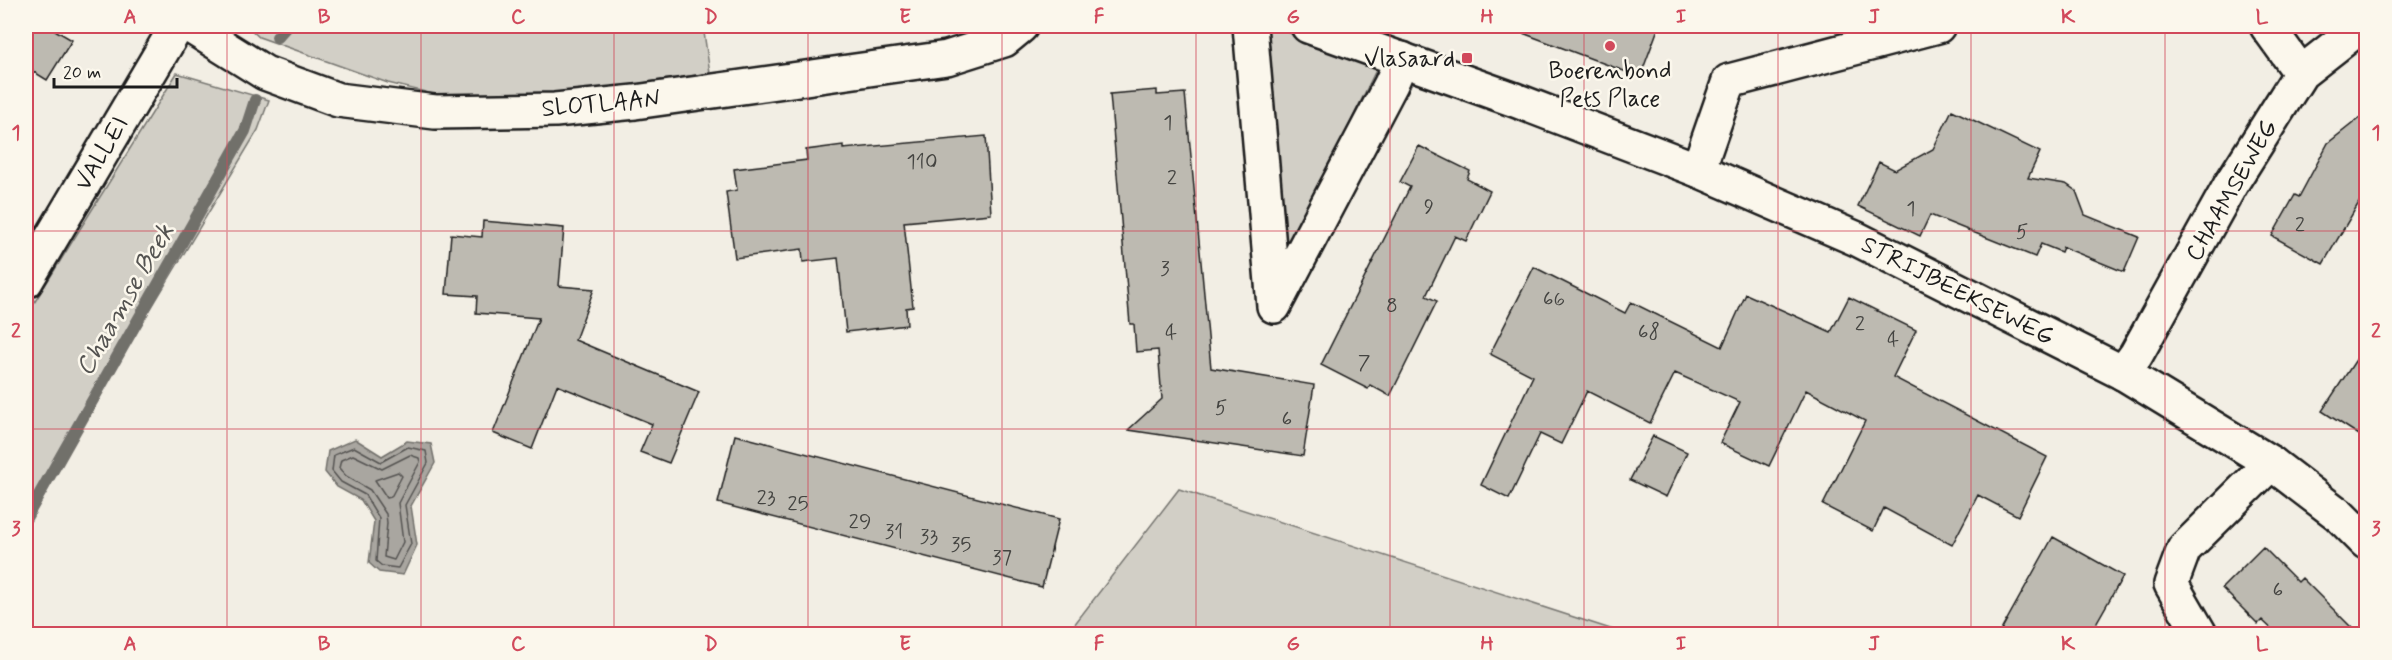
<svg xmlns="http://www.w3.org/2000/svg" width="2392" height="660" font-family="Mynerve,sans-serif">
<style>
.green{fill:#d2cfc6;stroke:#777671;stroke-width:1.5}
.water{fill:#a9a6a0;stroke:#716f6b;stroke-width:1.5}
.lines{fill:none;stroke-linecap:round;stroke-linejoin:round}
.shore{stroke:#545351;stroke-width:1.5}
.stream{stroke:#716f6b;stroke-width:12}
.building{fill:#bdbab1;stroke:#1c1c1c;stroke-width:1.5}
.minor-casing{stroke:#1c1c1c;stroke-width:38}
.major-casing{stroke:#1c1c1c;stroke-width:38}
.minor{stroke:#fbf7ec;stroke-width:33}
.major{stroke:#fbf7ec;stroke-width:33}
.grid{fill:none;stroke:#d1495b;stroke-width:1.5;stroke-opacity:0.55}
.poi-dot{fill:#d1495b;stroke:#fbf7ec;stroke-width:2}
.labels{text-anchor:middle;stroke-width:5;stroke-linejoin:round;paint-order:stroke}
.number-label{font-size:21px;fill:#444441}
.poi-label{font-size:24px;fill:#1c1c1c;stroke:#fbf7ec;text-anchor:end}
.street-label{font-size:24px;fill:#1c1c1c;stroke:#fbf7ec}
.water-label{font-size:26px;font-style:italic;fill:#545351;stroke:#fbf7ec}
.neatline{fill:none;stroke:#d1495b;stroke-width:2}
.grid-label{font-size:20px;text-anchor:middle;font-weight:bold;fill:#d1495b}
</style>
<rect width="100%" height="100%" fill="#f2eee4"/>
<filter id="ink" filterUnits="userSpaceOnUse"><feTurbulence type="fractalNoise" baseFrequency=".0167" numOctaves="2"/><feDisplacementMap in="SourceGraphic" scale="12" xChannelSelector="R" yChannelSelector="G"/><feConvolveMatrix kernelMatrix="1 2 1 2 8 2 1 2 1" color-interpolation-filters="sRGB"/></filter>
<g filter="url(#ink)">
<path class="green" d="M247,26H703L710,73L542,98H450L388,83L259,37Z
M1265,26H1271L1378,66L1285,256Z
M177,73L269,100L258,130L150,310L26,509V316Z
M1179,489L1626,634H1067Z"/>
<path class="water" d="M355,439L382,456L407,441L431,444L435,463L411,506L417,545L403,575L379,572L369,563L374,521L361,500L337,487L325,472L328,451Z"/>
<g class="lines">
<path class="shore" d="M354,447L381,462L408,447L426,451L428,463L405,505L411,544L398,568L382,566L376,561L379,518L365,495L341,482L332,471L334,455Z
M353,455L382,469L410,455L419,458L420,462L398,503L403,542L394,560L384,557L387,523L386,514L370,490L346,476L339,468L341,460Z
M398,472L402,476L391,497L387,498L375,480Z"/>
<path class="stream" d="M277,37L287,26
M26,518L245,131L255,100"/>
</g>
<path class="building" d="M26,26H48L72,40L47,80L26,67Z
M1512,26H1659L1640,77L1512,29Z
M1157,90V95L1185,93L1211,368L1314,385L1303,456L1128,430L1162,399L1158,350L1136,352L1134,324H1130L1110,94Z
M1952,110L2040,152L2028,178L2066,184L2076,191L2085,215L2139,237L2124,272L2063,247L2061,252L2041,244L2035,257L1930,215L1920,236L1858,206L1879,162L1895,170L1933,149Z
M2367,112V189L2323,264L2272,236L2295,195L2299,197L2328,143Z
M986,136L991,214L904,222L913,307L906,308L907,325L846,332L838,258L803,262L802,249L735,258L726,192L737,190L734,169L807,160L806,150L843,145V149Z
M1419,146L1470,171L1467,179L1490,191L1466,241L1455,236L1426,296L1437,301L1390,396L1370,385L1368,389L1321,365L1410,187L1400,182Z
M483,221L564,228L559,286L594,289L575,340L699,392L669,463L640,452L652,424L557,385L532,449L493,433L539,318L476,313L477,296L446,294L451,234L482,237Z
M1534,267L1625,313L1631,302L1722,347L1746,294L1831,332L1849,297L1916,330L1893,377L2047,457L2018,516L1978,495L1952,545L1884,508L1873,531L1823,505L1865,421L1806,390L1769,466L1720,443L1740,402L1675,373L1650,423L1587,391L1561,444L1540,434L1509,499L1481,485L1533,376L1490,354Z
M2367,343V440L2322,411Z
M735,435L1059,519L1042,587L718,503Z
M1653,436L1687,452L1666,497L1630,480Z
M2053,537L2123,576L2090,634H1999Z
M2263,547L2298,582L2302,578L2358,634H2277L2262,620L2258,624L2222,588Z"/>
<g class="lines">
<defs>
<path id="minor" d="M190,26L265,73L338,100L435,112L555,110L635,102L947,58L1004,40L1021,26
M1250,26L1274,306
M2267,26L2301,73
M1698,170L1729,81L1938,26
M26,281L177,26
M1274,306L1391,84L1402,59
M2123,373L2136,355L2231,184L2301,73L2361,26
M2200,634L2171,584L2184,549L2271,463"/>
<path id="major" d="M1308,26L1515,100L1698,170L1857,239L2123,373L2271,463L2339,515L2366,542"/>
</defs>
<use href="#minor" class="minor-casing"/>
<use href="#major" class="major-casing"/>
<use href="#minor" class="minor"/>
<use href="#major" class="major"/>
</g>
</g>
<path class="grid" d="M227,26V634M421,26V634M614,26V634M808,26V634M1002,26V634M1196,26V634M1390,26V634M1584,26V634M1778,26V634M1971,26V634M2165,26V634M26,231H2366M26,429H2366"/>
<g class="poi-dot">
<circle cx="1610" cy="46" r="6"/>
<rect x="1461" y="52" width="12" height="12" rx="3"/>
</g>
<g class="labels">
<g class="number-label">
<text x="1168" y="129">1</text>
<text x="922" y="168">110</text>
<text x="1172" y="184">2</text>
<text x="1429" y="213">9</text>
<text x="1911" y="215">1</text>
<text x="2300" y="231">2</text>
<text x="2022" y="238">5</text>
<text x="1165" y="275">3</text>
<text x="1554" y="305">66</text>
<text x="1392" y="312">8</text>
<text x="1860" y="330">2</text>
<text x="1649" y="338">68</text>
<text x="1171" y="339">4</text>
<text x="1893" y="346">4</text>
<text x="1364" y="369">7</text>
<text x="1221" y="414">5</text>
<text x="1287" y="425">6</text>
<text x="766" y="504">23</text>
<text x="798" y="510">25</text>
<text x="860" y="528">29</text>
<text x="894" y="538">31</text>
<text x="929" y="543">33</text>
<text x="961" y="551">35</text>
<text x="1002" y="564">37</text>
<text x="2278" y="596">6</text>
</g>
<g class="poi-label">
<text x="1455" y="66">Vlasaard</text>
<text x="1610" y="78" text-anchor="middle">Boerenbond<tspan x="1610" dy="28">Pets Place</tspan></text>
</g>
<g class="street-label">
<text transform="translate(601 103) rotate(-5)" y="8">SLOTLAAN</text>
<text transform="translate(101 153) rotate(-59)" y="8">VALLEI</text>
<text transform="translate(2231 190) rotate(-60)" y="8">CHAAMSEWEG</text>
<text transform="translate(1958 290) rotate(27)" y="8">STRIJBEEKSEWEG</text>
</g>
<g class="water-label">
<text transform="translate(124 299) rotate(-60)" y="9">Chaamse Beek</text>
</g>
</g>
<rect width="2392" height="660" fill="none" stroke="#fbf7ec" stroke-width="66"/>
<path d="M54 78v9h123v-9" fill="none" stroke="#1c1c1c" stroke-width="3"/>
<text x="63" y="78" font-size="18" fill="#1c1c1c" stroke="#fbf7ec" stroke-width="4.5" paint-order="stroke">20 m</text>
<rect x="33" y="33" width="2326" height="594" class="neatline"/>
<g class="grid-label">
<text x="130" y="23">A</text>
<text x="324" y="23">B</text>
<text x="518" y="23">C</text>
<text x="711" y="23">D</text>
<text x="905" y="23">E</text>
<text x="1099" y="23">F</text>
<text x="1293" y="23">G</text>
<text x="1487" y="23">H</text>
<text x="1681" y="23">I</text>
<text x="1874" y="23">J</text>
<text x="2068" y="23">K</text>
<text x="2262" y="23">L</text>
<text x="16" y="139">1</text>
<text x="2376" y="139">1</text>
<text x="16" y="337">2</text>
<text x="2376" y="337">2</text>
<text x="16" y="535">3</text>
<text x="2376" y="535">3</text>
<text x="130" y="650">A</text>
<text x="324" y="650">B</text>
<text x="518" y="650">C</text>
<text x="711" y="650">D</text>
<text x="905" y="650">E</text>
<text x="1099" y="650">F</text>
<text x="1293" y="650">G</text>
<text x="1487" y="650">H</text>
<text x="1681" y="650">I</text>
<text x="1874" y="650">J</text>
<text x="2068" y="650">K</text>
<text x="2262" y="650">L</text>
</g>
</svg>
